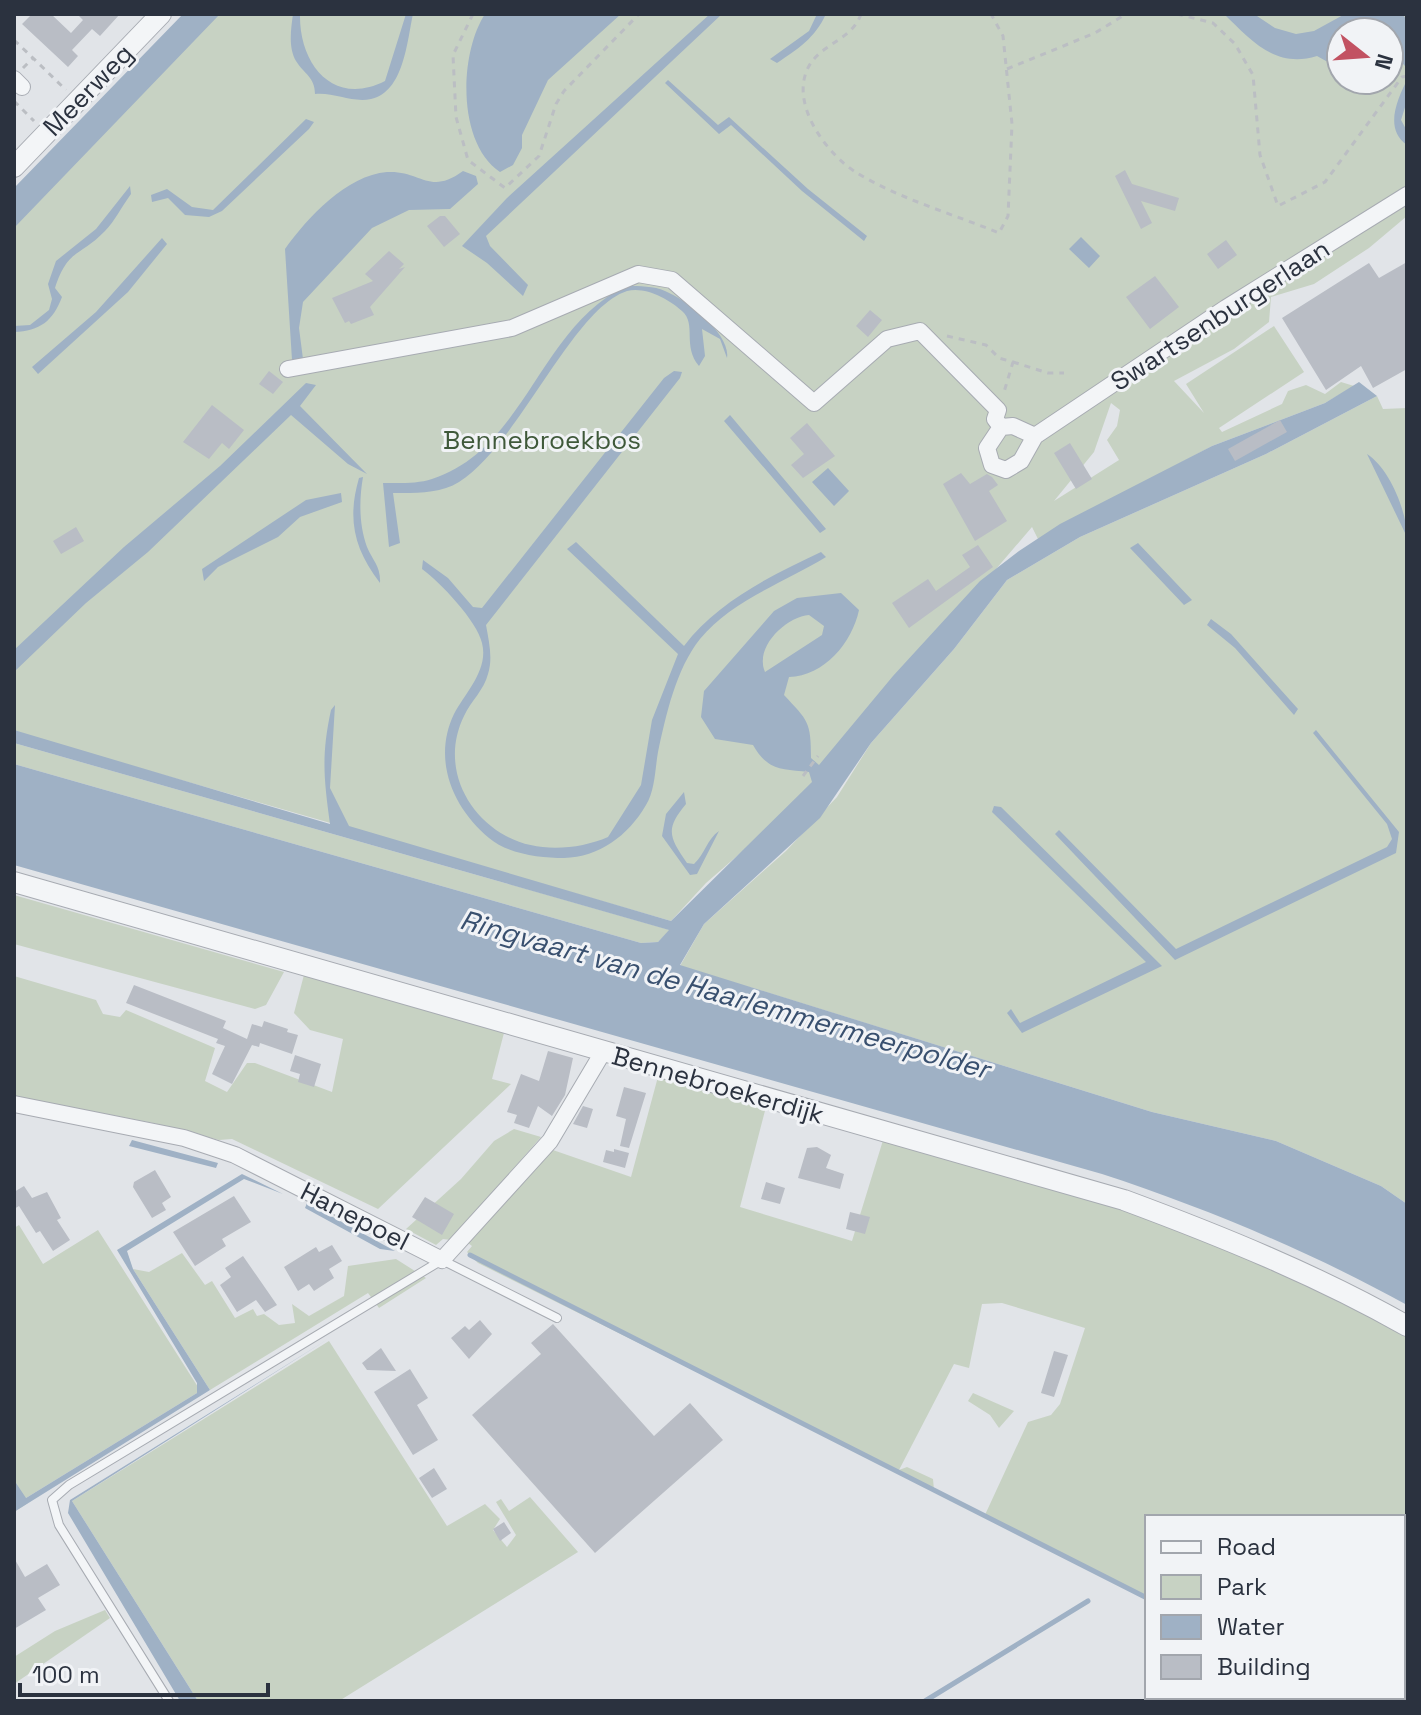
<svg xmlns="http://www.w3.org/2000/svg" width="1421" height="1715" font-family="'Space Grotesk',sans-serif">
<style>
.green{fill:#c7d2c3;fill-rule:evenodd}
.water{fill:#9fb1c5;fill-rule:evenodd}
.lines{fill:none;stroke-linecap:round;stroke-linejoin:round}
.stream{stroke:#9fb1c5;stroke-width:5}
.building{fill:#b9bdc5}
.service-casing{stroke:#a7abb2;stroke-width:10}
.minor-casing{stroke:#a7abb2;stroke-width:18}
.tertiary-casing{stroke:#a7abb2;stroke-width:22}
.path{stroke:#bbbec3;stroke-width:3;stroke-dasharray:6 6;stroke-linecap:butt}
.service{stroke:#f3f5f7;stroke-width:8}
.minor{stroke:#f3f5f7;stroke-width:16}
.tertiary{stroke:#f3f5f7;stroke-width:20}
.labels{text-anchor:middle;stroke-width:6;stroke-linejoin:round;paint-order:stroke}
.street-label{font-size:26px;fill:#2b323f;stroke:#f1f3f6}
.park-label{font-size:26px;fill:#3f593a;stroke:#f1f3f6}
.water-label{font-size:28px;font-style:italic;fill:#39506f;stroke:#f1f3f6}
</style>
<rect width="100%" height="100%" fill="#e1e4e8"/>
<path class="green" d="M191,14H1407V216L1369,248L1314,284L1271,297L1269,322L1234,349L1174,381L1204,413L1186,384L1274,326L1304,372L1219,428L1222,432L1282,404L1288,391L1306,385L1325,394L1341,382L1354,386L1325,403L1212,446L1038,539L1032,527L790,810L706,883L671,921L14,732V197ZM1341,32H1389V80H1341ZM1111,403L1120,410L1117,426L1107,440L1119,460L1054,501L1094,452Z
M1377,396L1383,409L1407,408V1204L1381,1186L1276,1141L1152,1112L753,988L685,972L680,966L704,924L786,851L837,797L871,743L954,649L1007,580L1080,537L1266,454Z
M14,743L670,930L658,942L641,943L14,764Z
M14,895L284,972L266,1005L255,1009L14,944Z
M305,971L505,1029L492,1079L511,1084L378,1209L232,1139L219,1140L153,1123L14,1096V976L96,1000L103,1014L120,1017L126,1010L215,1048L205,1081L227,1092L247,1063H255L332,1092L343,1039L310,1030L294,1013Z
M659,1073L767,1103L740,1207L852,1241L884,1137L1135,1208L1407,1331V1701H1351L1343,1697H1403V1517H1147V1599L984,1517L1028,1422L1051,1415L1060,1404L1085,1328L1002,1303L982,1304L969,1368L954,1364L899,1470L907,1467L933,1479L934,1490L478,1263L467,1252L472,1246L468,1243L550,1149L631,1177Z
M514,1129L541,1137L451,1240L443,1239L436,1245L406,1229L461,1179L494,1141Z
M19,1225L43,1264L98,1230L198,1387L197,1393L26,1498L28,1503L14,1512V1228Z
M182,1253L205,1285L212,1281L235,1318L253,1309L257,1316L264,1314L279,1325L295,1323L292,1304L309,1316L344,1296L348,1266L396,1259L426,1278L379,1308L368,1293L210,1390L133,1269L149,1272Z
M329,1341L447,1526L485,1504L500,1519L493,1530L507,1547L516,1535L496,1502L501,1499L509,1511L530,1497L578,1552L339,1701H198L72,1501Z
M973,1393L1014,1411L999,1428L990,1415L968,1401Z
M105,1610L110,1618L14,1684V1657L55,1631Z"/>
<path class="water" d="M183,14H220L14,228V188Z
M293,14H300C299,65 334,107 385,81L406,14H413C407,41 404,92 371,99C352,103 334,92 315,94C315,77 304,74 296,61C288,47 291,29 293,14Z
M485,14H621L548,80L522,135V148L513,165L500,172C457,143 459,54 485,14Z
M710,14H722L486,236L490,246L528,285L523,296L487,263L462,246L507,198Z
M817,14H826C815,38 798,49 777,63L770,59L809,31Z
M1224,14H1254L1275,28L1296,34L1314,31L1345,14H1402L1407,20V79L1405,66L1389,49V32H1341V61H1326L1317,56C1275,69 1251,40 1224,14Z
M668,80L718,125L729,117L808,189L867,236L864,241L802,191L731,125L719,134L665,83Z
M1407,80V101L1401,120L1407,131V145C1384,129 1397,100 1407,80Z
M306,119L314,122L309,129L222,211L209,217L185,215L168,198L152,202L151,195L167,189L192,207L213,210Z
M463,171L476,176L478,184L450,209L409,210L372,228L303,302L299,328L303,359L292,360L285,249C307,218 347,175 387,172C421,170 429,196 463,171Z
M130,186L131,194C122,206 115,221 105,231C80,257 68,248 55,288L62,297C53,321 40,331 14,332V326L30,325L49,310L52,299L48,284L56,261L96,229Z
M1081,237L1100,256L1089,268L1069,249Z
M162,238L167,244L128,292L38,374L32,367L96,312Z
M627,286C639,286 654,286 665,291C687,300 731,334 727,358L720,339L702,329L705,356L699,366C682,346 697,324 682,311C669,299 645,286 627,291C572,309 519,444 459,482C440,494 415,493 393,493L400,543L389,547L383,483C398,483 417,484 432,479C526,449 540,325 627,286Z
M674,371L682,372L680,378L486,625C489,642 493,658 488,674C484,690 471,701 464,716C441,763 464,813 506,836C536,853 578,850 608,837L641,785L652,720L678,654L567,549L576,542L684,646C717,602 772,575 821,552L826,557C785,582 731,601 700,639C676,669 666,715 658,752C655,769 655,791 646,805C628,836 599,857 564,858C540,858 508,854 489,838C453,808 432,760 454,714C465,693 489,670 482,643C477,621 440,582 422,569L423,560L448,578L473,607L482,608L664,378Z
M1359,382L1377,396L1266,454L1080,537L1007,580L954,649L871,743L820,818L704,924L680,965L1152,1112L1276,1141L1381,1186L1407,1204V1305C1311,1252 1206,1208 1102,1174L14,865V764L641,943L658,942L669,930L14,743V730L330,824C324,779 321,756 331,710L335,705L330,788L349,826L671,921L812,782L809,772C781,769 768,771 753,745L715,739L701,717L704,691L774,611L797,598L841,593L859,610C852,643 824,676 789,677L784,695C808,721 811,721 811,758L819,765L893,676L980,581L1019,551L1060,524L1212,446L1325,403ZM809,615L824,626L822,635L765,672C754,647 786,617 809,615Z
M306,383L316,385L300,406L367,474L348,464L291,415L148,552L86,603L14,672V650L124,547L220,466Z
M730,415L826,529L820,533L724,421Z
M1367,454C1389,468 1407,511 1407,537Z
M828,468L849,491L834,506L812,482Z
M363,477C359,500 359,525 367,547C373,561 381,567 380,583C354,549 347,519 359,478Z
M341,493L342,502L300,517L278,537L218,567L204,581L202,569L306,500Z
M1138,543L1192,600L1184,605L1130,548Z
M1211,619L1231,634L1298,709L1294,715L1235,648L1207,625Z
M1316,730L1399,832L1396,853L1175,960L1055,834L1059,830L1176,949L1387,847L1392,839L1387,824L1313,733Z
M684,792L686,804C665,829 669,837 687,863L694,864C705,854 707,839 719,831L697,874L690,875L662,836L666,814Z
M994,806L1001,807L1162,966L1022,1033L1007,1013L1011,1009L1020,1023L1146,962L992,812Z
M132,1140L218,1163L216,1168L129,1146Z
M242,1174L283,1194L244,1179L127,1251L133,1269L210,1390L14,1512V1480L26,1498L197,1393V1383L117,1250Z
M307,1203L395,1251L380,1249L305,1208Z
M328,1339L72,1501L198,1701H180L68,1513L70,1500Z"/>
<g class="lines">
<path class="stream" d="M470,1255L1147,1598
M1343,1697L1351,1701
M925,1701L1088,1601
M1402,1701L1407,1692"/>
</g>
<path class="building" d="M32,14H51L71,33L83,20L77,14H120L100,36L92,29L72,50L78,56L68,67L22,24Z
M1125,170L1132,184L1179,198L1175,211L1141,201L1152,223L1141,229L1115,176Z
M440,216H445L460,234L444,247L427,226Z
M1226,240L1237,255L1218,269L1207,254Z
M389,251L404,264L399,269L405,267L370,307L374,315L351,324L349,321L345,323L332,298L373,281L365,274Z
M1407,262V369L1373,388L1361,366L1326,390L1282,318L1369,263L1379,278Z
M1155,276L1179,307L1150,329L1126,297Z
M870,310L882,320L868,337L856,326Z
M269,371L283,382L273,394L259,384Z
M212,405L244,430L229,449L222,443L209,459L183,442Z
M1280,420L1287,432L1235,461L1228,449Z
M807,423L835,456L803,478L791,465L804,454L790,438Z
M1070,443L1092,479L1076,489L1054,453Z
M961,473L970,484L987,474L992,477L998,485L989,491L1007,521L975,541L943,484Z
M76,527L84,541L61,554L53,541Z
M978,545L993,567L909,628L892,603L928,579L936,591L970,567L962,555Z
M134,985L226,1021L223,1028L247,1039L252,1024L262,1027L264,1021L288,1029L287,1032L298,1035L292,1054L260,1043L259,1047L252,1045L232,1084L212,1074L225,1046L216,1043L218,1039L126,1003Z
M548,1051L573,1058L565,1095L552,1116L538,1106L529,1128L514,1123L517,1115L507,1112L521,1074L539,1081Z
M295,1055L321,1064L314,1087L298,1082L300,1074L290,1071Z
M624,1087L646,1093L629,1148L620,1146L626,1119L616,1116Z
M583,1106L593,1109L587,1128L573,1124Z
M817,1147L831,1155L826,1168L844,1174L840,1189L798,1178L807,1148Z
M614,1149L629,1153L625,1168L603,1162L606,1150L614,1152Z
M155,1170L171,1197L162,1203L166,1210L152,1218L133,1187L134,1182Z
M766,1182L785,1188L780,1204L761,1199Z
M24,1186L32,1198L47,1192L61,1218L57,1220L70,1240L53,1251L40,1231L36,1233L19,1206L14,1209V1192Z
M234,1196L251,1222L222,1239L226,1246L195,1266L173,1232Z
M425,1197L454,1214L442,1235L412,1217Z
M850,1212L870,1217L865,1234L846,1229Z
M332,1245L342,1261L329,1269L334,1278L314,1291L309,1284L298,1291L284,1267L316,1247L319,1252Z
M243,1256L277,1305L265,1312L256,1300L237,1312L220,1285L231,1277L225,1268Z
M480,1320L492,1334L469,1359L451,1338L465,1326L469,1330Z
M553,1324L654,1436L690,1403L723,1440L595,1553L472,1415L541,1354L531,1343Z
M381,1348L396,1371L367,1370L362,1363Z
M1054,1351L1068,1355L1054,1397L1041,1393Z
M410,1369L428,1398L417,1405L438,1440L413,1455L374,1392Z
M434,1468L447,1489L432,1498L419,1478Z
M504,1522L511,1533L500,1541L493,1529Z
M14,1558L25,1577L47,1564L60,1585L38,1598L46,1610L14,1629Z"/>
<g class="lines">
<defs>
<path id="service" d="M169,1701L59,1525L52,1500L69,1485L442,1260L557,1318"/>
<path id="minor" d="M14,79L22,87
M288,369L512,328L638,274L672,280L814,403L887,339L920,331L998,410L995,419L1001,427L1013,426L1035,436L1226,308L1407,195
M1001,427L987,448L992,465L1006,470L1021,461L1035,436
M14,1104L184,1138L235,1155L442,1260L550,1141L603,1052"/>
<path id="tertiary" d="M14,167L161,14
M14,882L1124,1200C1221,1236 1317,1275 1407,1326"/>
</defs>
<use href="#service" class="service-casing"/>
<use href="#minor" class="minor-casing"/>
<use href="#tertiary" class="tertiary-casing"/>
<path class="path" d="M473,14L453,55L456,117L468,160L505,188L539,156L556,104L564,91L639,14
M861,14C852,41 818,44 807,70C791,107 828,155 857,173C900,199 953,214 999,233L1008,216L1012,124L1003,36L991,14
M1177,14L1213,23L1235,44L1253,75L1260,155L1278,206L1325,182L1402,77L1407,76
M14,40L33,58
M23,68L33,58L66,90
M1007,69L1095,33L1126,14
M14,101L34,121
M947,336L986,345L999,358L1013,362L1004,392
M1013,362L1048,373H1064
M803,776L818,756"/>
<use href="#service" class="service"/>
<use href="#minor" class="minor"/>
<use href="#tertiary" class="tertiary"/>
</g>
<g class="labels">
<g class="street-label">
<text transform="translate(88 90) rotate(-46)" y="9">Meerweg</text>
<text transform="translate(1220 315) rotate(-33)" y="9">Swartsenburgerlaan</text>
<text transform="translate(718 1085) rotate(16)" y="9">Bennebroekerdijk</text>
<text transform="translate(355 1216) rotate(27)" y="9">Hanepoel</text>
</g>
<g class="park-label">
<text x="542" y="449">Bennebroekbos</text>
</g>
<g class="water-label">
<text transform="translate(725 994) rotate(16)" y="10">Ringvaart van de Haarlemmermeerpolder</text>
</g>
</g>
<rect width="1421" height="1715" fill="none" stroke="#2b323f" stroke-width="32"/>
<rect x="1145" y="1515" width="260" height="184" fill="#f1f3f6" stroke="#a2a6ad" stroke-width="2"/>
<rect x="1161" y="1541" width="40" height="12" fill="#f3f5f7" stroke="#a2a6ad" stroke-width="2"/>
<text x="1217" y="1555" font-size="24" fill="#2b323f">Road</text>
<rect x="1161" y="1575" width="40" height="24" fill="#c7d2c3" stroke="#a2a6ad" stroke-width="2"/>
<text x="1217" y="1595" font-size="24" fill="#2b323f">Park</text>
<rect x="1161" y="1615" width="40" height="24" fill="#9fb1c5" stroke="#a2a6ad" stroke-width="2"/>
<text x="1217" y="1635" font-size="24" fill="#2b323f">Water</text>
<rect x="1161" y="1655" width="40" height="24" fill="#b9bdc5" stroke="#a2a6ad" stroke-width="2"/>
<text x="1217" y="1675" font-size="24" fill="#2b323f">Building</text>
<g transform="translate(1365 56) rotate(107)"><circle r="38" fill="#f1f3f6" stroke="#a2a6ad" stroke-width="2"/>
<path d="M0-6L14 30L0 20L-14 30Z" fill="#c25262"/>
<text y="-12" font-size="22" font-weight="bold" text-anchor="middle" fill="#2b323f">N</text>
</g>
<path d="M20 1683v12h248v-12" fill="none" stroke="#2b323f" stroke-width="4"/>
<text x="32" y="1683" font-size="24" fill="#2b323f" stroke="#f1f3f6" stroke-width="6" paint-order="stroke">100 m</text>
</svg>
